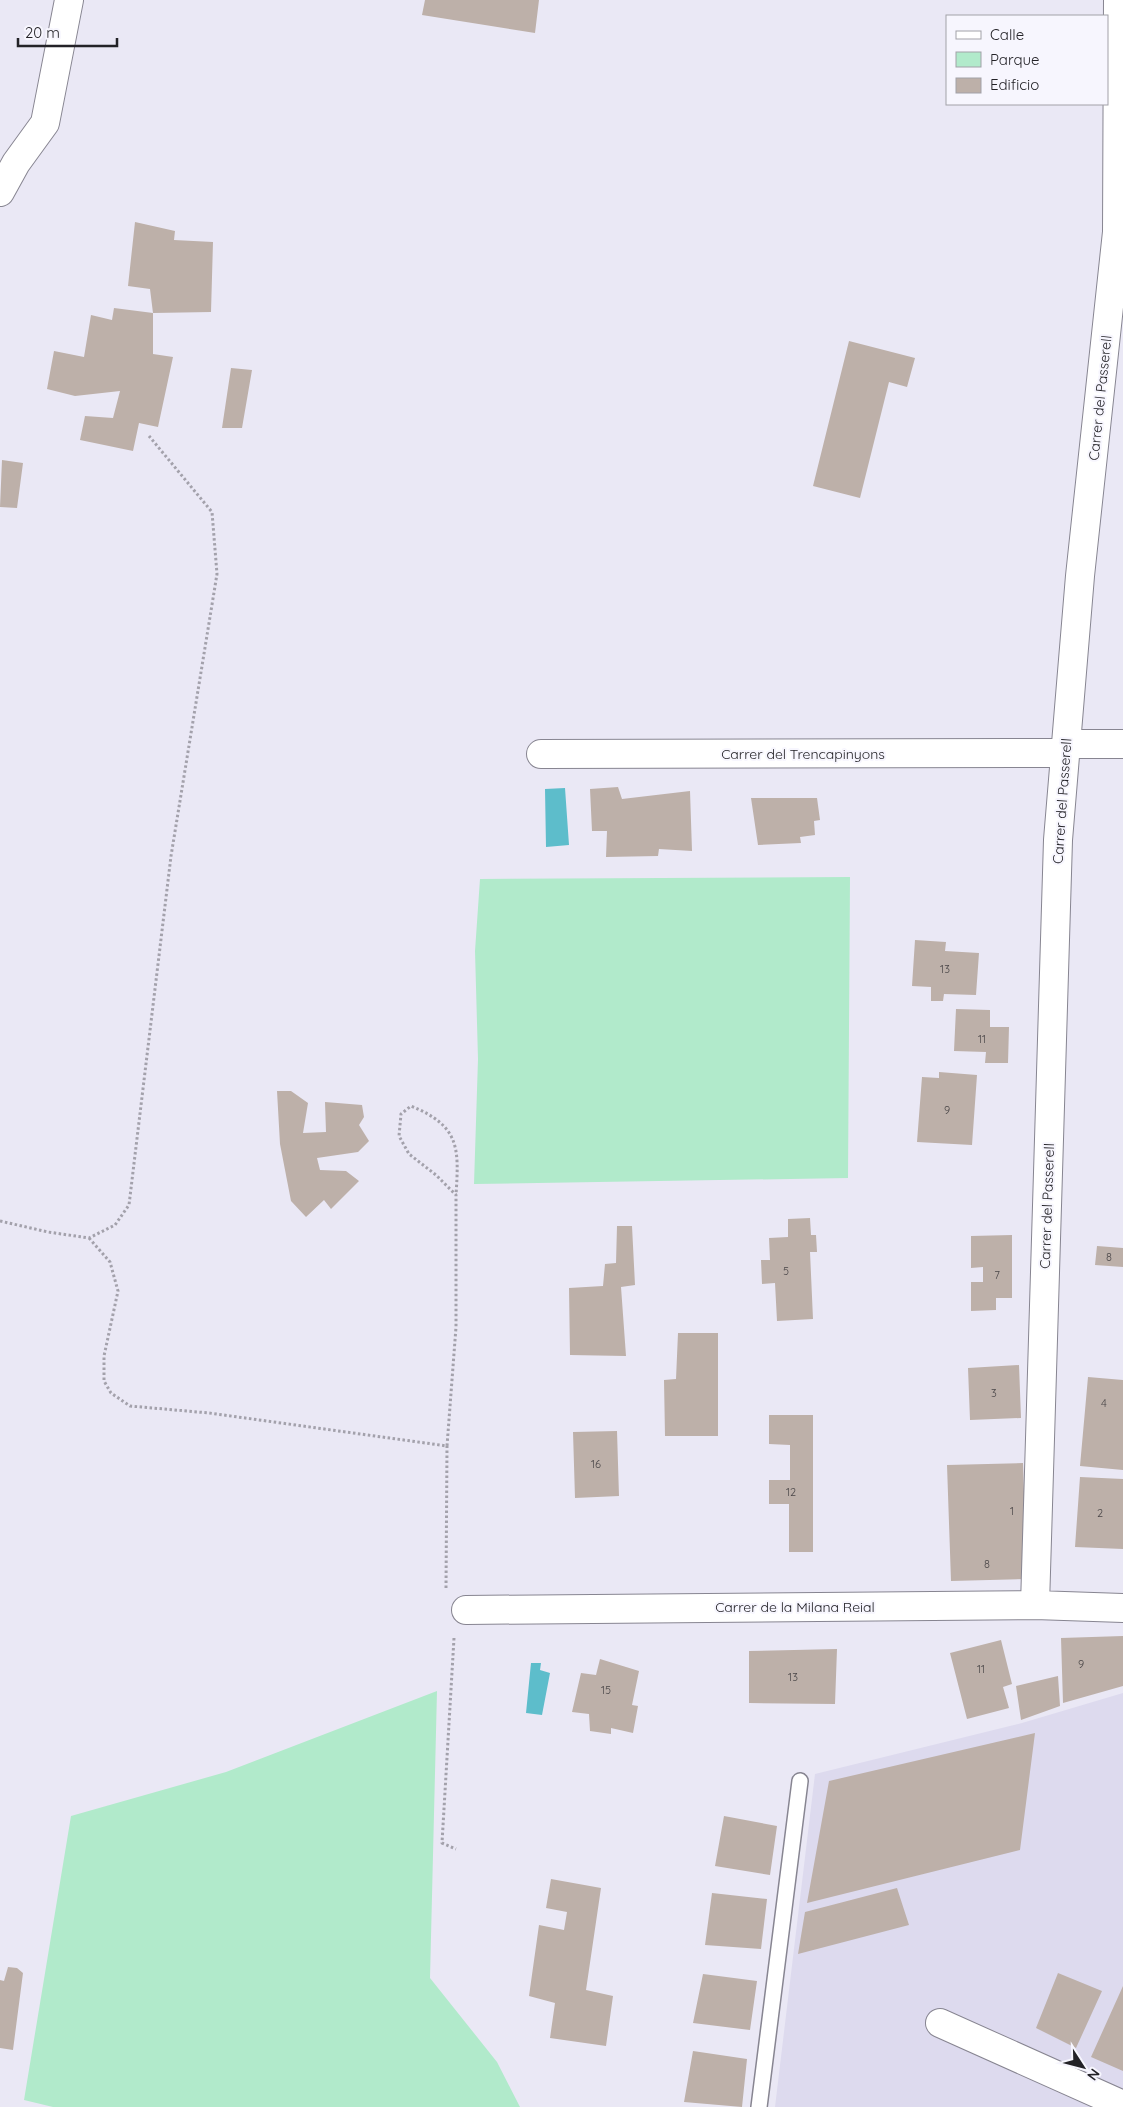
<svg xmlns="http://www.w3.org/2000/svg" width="1123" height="2107" font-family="Quicksand,sans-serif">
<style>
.built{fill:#dddaee}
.green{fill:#b1eacb}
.water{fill:#5dbdcb}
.building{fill:#bdb0a9}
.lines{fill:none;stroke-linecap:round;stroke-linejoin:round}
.lane-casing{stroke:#878591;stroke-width:18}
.street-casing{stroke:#878591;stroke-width:30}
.path{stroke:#a3a1ab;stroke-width:3;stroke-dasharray:2.5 2.5;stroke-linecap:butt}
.lane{stroke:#fff;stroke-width:15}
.street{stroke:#fff;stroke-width:28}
.labels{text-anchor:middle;stroke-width:4;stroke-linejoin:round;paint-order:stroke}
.number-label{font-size:11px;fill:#4a4648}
.street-label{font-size:14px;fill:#232227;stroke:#f7f6fe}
</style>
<rect width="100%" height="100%" fill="#eae8f5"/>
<path class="built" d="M1123,1693V2107H775L815,1774L1022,1723Z"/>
<path class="green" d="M850,877L848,1178L474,1184L478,1059L475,951L480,879Z
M437,1691L430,1978L497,2062L520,2107H53L24,2100L71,1816L226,1772Z"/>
<path class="water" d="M565,788L569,845L546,847L545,789Z
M531,1663H541L540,1670L550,1673L542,1715L526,1713Z"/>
<path class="building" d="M425,0H539L535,33L422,15Z
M135,222L175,231L174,240L213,242L211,312L153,313L150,289L128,286Z
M114,308L153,313V354L173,357L158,427L139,423L133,451L80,440L85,416L113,418L120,391L75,396L47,389L54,351L84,357L91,315L112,320Z
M849,341L915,358L907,387L889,382L860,498L813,486Z
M231,368L252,370L242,428H222Z
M2,460L23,463L17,508L0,507Z
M618,787L622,799L690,791L692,851L659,849L658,856L606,857L607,831H592L590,789Z
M751,798H817L820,820L814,821L815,835L800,837L801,843L758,845Z
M915,940L946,942L945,951L979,953L976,995L944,994L943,1001H931V987L912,986Z
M956,1009L990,1010V1027H1009L1008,1063H985L986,1052L954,1051Z
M939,1072L977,1075L972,1145L917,1142L922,1077L939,1078Z
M277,1091H291L308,1103L303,1133L326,1132L325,1102L362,1105L364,1117L359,1125L369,1141L358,1152L317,1158L320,1170L346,1171L359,1181L331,1209L324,1200L306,1217L291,1201L280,1144Z
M810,1218L811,1235H816L817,1252H810L813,1319L777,1321L775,1283L762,1284L761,1260H770L769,1238L788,1237V1219Z
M617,1226H632L635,1285L621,1287L626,1356L570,1355L569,1288L603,1286L605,1264L616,1263Z
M1012,1235V1298H996V1310L971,1311V1282H983V1267L971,1268V1236Z
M1097,1246L1123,1248V1267L1095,1265Z
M678,1333H718V1436H665L664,1380L676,1379Z
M1019,1365L1021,1418L970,1420L968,1368Z
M1088,1377L1123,1380V1470L1080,1466Z
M769,1415H813V1552H789V1504H769V1480H790V1445L769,1444Z
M617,1431L619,1496L575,1498L573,1432Z
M1023,1463L1027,1579L951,1581L947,1465Z
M1080,1477L1123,1479V1549L1075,1547Z
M1123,1636V1686L1063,1703L1061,1638Z
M1001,1640L1012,1684L1003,1687L1009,1708L967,1719L950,1653Z
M837,1649L835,1704L749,1703V1651Z
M600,1659L639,1671L632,1705L638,1706L633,1733L611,1728V1734L590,1731L589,1714L572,1712L581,1673L596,1675Z
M1058,1676L1060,1706L1021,1720L1016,1686Z
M1035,1733L1020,1850L807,1903L829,1781Z
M724,1816L777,1826L770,1875L715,1866Z
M551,1879L601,1888L586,1990L613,1996L606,2046L550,2038L555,2003L529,1996L539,1925L564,1930L567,1912L546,1908Z
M897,1888L909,1925L798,1954L805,1912Z
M712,1893L767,1899L761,1949L705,1945Z
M8,1967L17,1968L23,1973L13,2050L0,2048V1980L4,1981Z
M1058,1973L1102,1991L1076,2048L1036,2028Z
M703,1974L757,1981L750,2030L693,2023Z
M1123,1986V2071L1091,2057Z
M693,2051L747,2059L742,2107L684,2102Z"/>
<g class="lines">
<defs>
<path id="lane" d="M759,2107L800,1781"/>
<path id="street" d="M0,192L16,163L45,123L69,0
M1066,744H1123
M541,754L1065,753
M1035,1605L1058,840L1080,576L1117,232L1118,0
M466,1610L1035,1605L1123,1608
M940,2023L1123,2105"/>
</defs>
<use href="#lane" class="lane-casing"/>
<use href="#street" class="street-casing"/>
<path class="path" d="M0,1221L48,1232L89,1238L115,1225L129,1205L171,856L217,574L212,512L149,436
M89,1238L110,1262L118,1291L104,1356V1381L111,1393L130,1406L209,1413L447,1446L456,1327V1195L436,1175L409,1154L399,1136L401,1114L411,1106C460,1126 459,1148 456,1195
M446,1588L447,1446
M454,1638L442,1843L456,1849"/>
<use href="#lane" class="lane"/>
<use href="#street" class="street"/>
</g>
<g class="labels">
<g class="number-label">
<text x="945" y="973">13</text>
<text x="982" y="1043">11</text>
<text x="947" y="1114">9</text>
<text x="1109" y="1261">8</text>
<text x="786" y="1275">5</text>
<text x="997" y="1279">7</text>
<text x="994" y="1397">3</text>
<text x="1104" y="1407">4</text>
<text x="596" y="1468">16</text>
<text x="791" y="1496">12</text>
<text x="1012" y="1515">1</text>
<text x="1100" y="1517">2</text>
<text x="987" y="1568">8</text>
<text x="1081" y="1668">9</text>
<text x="981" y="1673">11</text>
<text x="793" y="1681">13</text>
<text x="606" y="1694">15</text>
</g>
<g class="street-label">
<text transform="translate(1100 398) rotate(-84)" y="5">Carrer del Passerell</text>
<text x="803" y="759">Carrer del Trencapinyons</text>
<text transform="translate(1062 801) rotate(-86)" y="5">Carrer del Passerell</text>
<text transform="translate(1047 1206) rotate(-88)" y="5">Carrer del Passerell</text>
<text x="795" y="1612">Carrer de la Milana Reial</text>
</g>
</g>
<rect x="946" y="15" width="162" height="90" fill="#f7f6fe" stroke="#a2a1a8"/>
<rect x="956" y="31" width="25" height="8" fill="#ffffff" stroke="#a2a1a8"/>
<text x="990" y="40" font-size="15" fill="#232227">Calle</text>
<rect x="956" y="52" width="25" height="15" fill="#b1eacb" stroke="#a2a1a8"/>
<text x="990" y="65" font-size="15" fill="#232227">Parque</text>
<rect x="956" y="78" width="25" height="15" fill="#bdb0a9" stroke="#a2a1a8"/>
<text x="990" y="90" font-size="15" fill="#232227">Edificio</text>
<g transform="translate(1083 2067) rotate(126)" stroke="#f7f6fe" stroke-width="4" paint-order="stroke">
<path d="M0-4L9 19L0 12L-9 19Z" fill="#232227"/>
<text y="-8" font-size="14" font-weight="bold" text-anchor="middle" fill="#232227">N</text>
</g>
<path d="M18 38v8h99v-8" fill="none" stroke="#232227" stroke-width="2.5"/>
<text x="25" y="38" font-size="15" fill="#232227" stroke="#f7f6fe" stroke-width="4" paint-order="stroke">20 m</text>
</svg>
